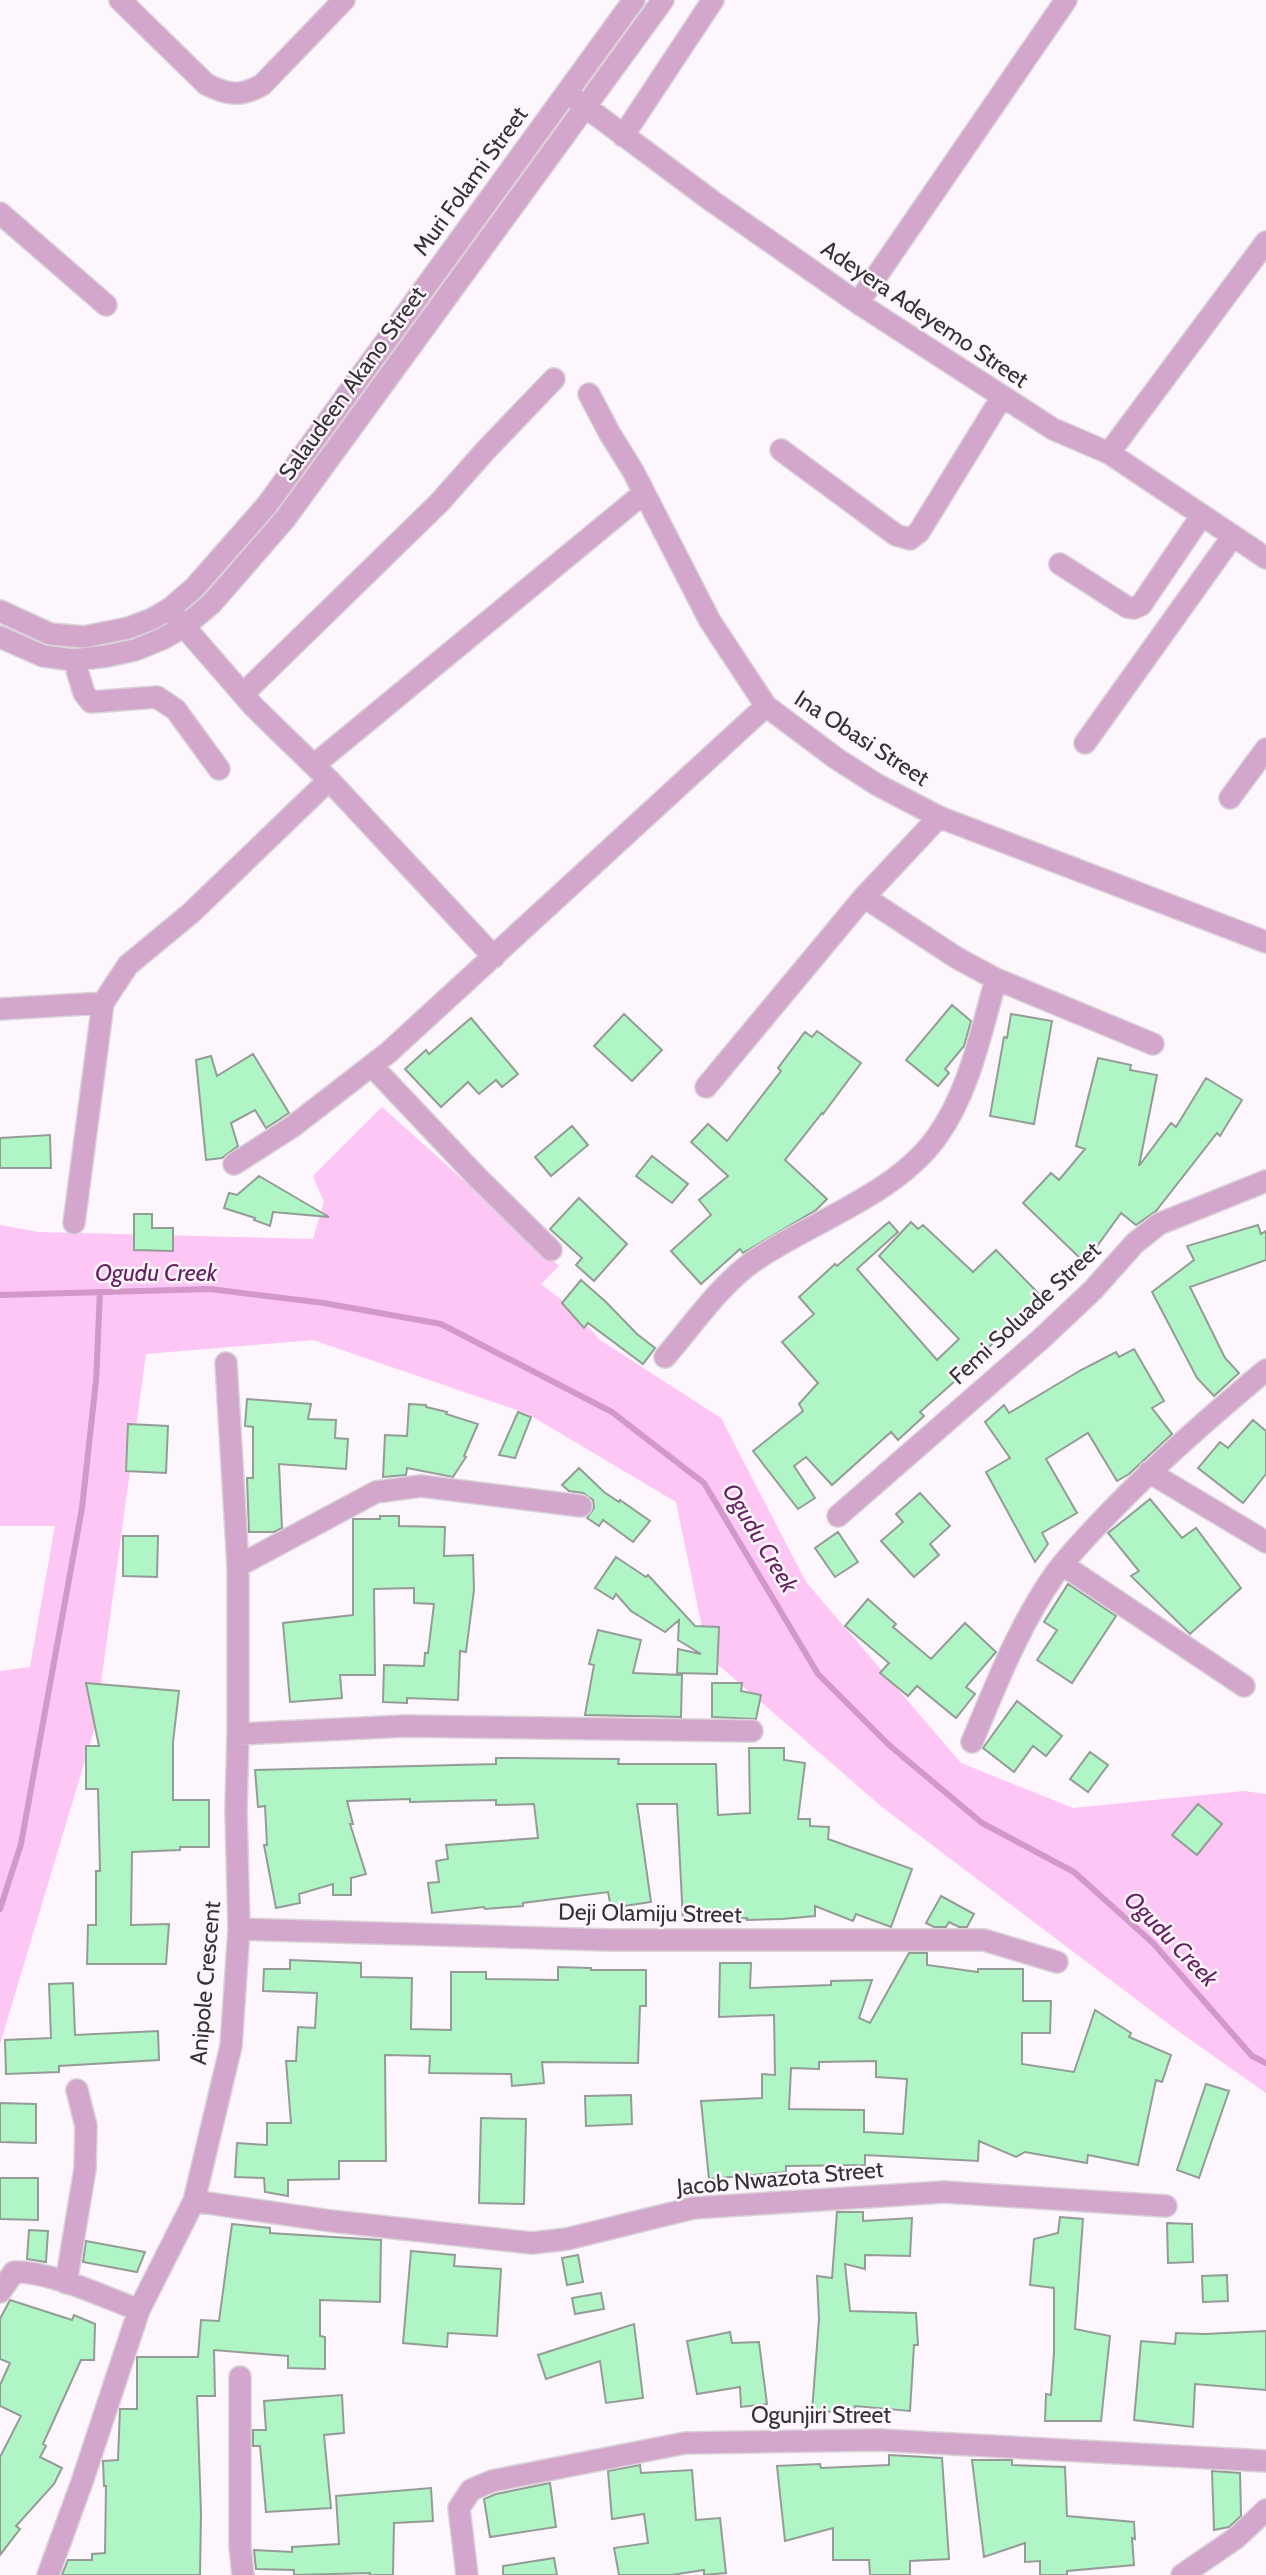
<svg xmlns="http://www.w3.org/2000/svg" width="1266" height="2575" font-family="Cabin,sans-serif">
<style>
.green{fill:#fdc6f5}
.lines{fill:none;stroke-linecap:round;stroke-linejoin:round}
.stream{stroke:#d298ca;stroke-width:6}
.building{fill:#aff5c6;stroke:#949c96;stroke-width:2;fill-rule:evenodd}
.minor-casing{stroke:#dad3d9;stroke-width:24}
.minor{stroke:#d2a7cb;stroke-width:21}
.labels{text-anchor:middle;stroke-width:5;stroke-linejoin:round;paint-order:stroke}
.street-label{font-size:23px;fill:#353235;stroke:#fef6fd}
.water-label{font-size:24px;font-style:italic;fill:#662260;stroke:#fef6fd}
</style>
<rect width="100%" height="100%" fill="#fef6fd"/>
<path class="green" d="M382,1107L559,1266L541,1284L568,1305L600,1340L721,1418L806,1582L961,1763L1073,1808L1244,1791L1266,1794V2093L1178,2031L882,1807L708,1656L676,1502L528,1414L313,1340L146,1354L95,1727L0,2044V1671L30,1667L55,1526H0V1225L39,1232L313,1239L324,1202L313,1176Z"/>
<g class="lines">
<path class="stream" d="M0,1295L210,1289L324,1303L441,1324L612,1412L704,1483L818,1674L889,1745L982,1823L1074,1872L1153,1943L1252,2056L1266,2063
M0,1909L21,1844L82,1508L96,1381L100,1292"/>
</g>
<path class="building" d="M952,1005L971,1021L964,1046L945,1069L949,1073L938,1086L906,1060Z
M624,1014L662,1050L632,1081L594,1046Z
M1011,1014L1052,1021L1034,1124L990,1116L1004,1037L1007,1038Z
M471,1018L518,1074L502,1087L496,1080L479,1094L468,1082L441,1107L405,1069L426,1050L429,1054Z
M817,1031L861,1063L823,1114L822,1113L785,1160L827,1199L816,1210L743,1253L740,1249L701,1284L671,1251L711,1215L699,1200L728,1176L691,1142L708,1124L727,1141L781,1071L778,1068L805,1032L812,1037Z
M253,1054L289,1113L266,1128L255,1110L231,1123L238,1146L222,1158L206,1160L196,1060L211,1056L217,1076Z
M1098,1058L1131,1065L1130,1070L1157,1075L1139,1166L1171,1123L1176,1127L1206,1078L1242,1100L1220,1136L1217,1133L1156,1211L1136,1225L1121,1213L1085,1263L1023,1203L1051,1173L1059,1180L1085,1149L1076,1146Z
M572,1126L588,1145L551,1176L535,1157Z
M50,1135L51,1168H0V1138Z
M652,1156L688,1184L672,1203L636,1176Z
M259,1176L329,1217L273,1212L270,1226L254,1220L255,1218L224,1208L229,1193L237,1195Z
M579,1198L627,1244L594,1281L576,1265L582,1258L550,1229Z
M134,1214H152V1228H173V1251L134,1250Z
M889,1222L898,1232L857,1269L937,1360L959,1339L879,1256L911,1222L918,1229L923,1225L973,1272L996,1250L1044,1299L1013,1328L1011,1325L955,1381L920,1412L924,1416L898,1440L891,1432L832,1485L806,1457L794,1466L815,1498L798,1509L753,1451L803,1411L799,1404L818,1383L782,1342L814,1314L799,1297L835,1264L837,1266Z
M1258,1225L1261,1234L1266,1231V1260L1190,1287L1225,1358L1239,1373L1214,1396L1197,1378L1152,1292L1194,1260L1187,1246Z
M581,1280L606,1302L637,1334L655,1348L643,1364L588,1323L584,1328L562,1303Z
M1134,1349L1164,1401L1152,1408L1172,1434L1129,1474L1117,1481L1088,1433L1046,1459L1077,1513L1042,1533L1048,1544L1035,1562L986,1472L1010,1458L985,1422L1004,1405L1009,1413L1081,1370L1116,1352L1119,1357Z
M247,1399L311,1404L308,1419L336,1420L335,1438L348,1439L346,1469L279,1464L282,1528L274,1532H249L247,1478H253V1427L245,1426Z
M409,1404L426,1405V1407L447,1412L446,1414L478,1424L464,1456L466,1457L453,1477L407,1468L406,1475L383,1477L385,1435L407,1436Z
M518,1412L531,1417L515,1458L499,1455Z
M1253,1420L1266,1431V1474L1243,1503L1198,1468L1220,1442L1228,1448Z
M128,1424L168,1426L166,1473L126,1471Z
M579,1468L604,1492L619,1502L620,1500L650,1521L633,1542L603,1520L599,1526L587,1518L594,1508L593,1500L583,1493L569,1491L562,1485Z
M920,1493L950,1526L930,1544L939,1555L914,1577L881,1541L903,1522L896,1514Z
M1150,1499L1182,1538L1196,1528L1241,1588L1190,1634L1131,1576L1139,1571L1108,1533Z
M380,1516H399V1526L445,1527L444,1556L473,1555L474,1590L466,1652L460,1651L458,1700L407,1698V1703L383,1702L384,1665L424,1666L425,1653H428L434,1604L414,1603V1588L374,1589L375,1675H340L342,1698L290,1702L283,1623L353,1615V1519H380Z
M838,1532L858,1562L835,1577L815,1548Z
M123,1536H158L157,1577L123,1576Z
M616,1557L646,1577L648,1575L695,1626L719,1627L717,1674L677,1673L678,1649L701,1654L678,1640L679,1620L665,1632L631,1611L616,1594L613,1599L595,1588Z
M1068,1584L1116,1616L1072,1683L1037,1660L1057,1630L1044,1622Z
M868,1599L896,1624L893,1627L931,1659L965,1623L996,1652L966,1687L975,1694L956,1718L917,1686L908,1696L880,1673L889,1663L845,1626Z
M598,1630L641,1640L633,1673L682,1675L681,1717L585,1715L594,1665L589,1664Z
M86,1683L179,1691L173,1742V1800H209V1847H180V1850L132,1852L131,1925L169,1924L166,1964H87L88,1925H96V1871H100L98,1789H86V1746H99Z
M712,1683H742L741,1691L761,1695L756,1719L712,1717Z
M1017,1701L1062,1736L1046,1756L1033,1746L1014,1772L983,1748Z
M749,1748H784V1760L805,1763L798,1819H810V1826L829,1827L828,1839L912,1869L891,1927L856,1914L853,1921L815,1906V1916L782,1919L747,1920V1918L683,1921L677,1804H637L651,1902L611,1908L608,1892L523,1903V1906L485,1909L484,1907L432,1913L428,1883L439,1882L436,1861L448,1859L446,1845L538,1838L534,1804L496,1805V1800L410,1802V1799L347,1801L353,1824H350L366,1874L351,1878V1895H333V1884L299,1894L300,1903L276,1908L264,1845H267L265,1806L258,1807L255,1770L496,1764V1758H514L619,1759L618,1764H716L718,1815L750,1813Z
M1090,1752L1108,1765L1088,1792L1070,1779Z
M1198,1804L1222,1824L1197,1855L1172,1835Z
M941,1896L974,1914L967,1927H959L949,1922L946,1927H934L926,1923Z
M909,1953H927V1965L978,1972V1969H1023V2001H1051L1050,2033H1022V2064L1074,2072L1095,2010L1131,2033L1129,2037L1171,2055L1162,2082L1156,2080L1138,2165L1088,2155L1087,2163L1025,2152L1016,2157L979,2141L978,2161L865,2155V2165L786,2166V2172L709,2179L701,2101L762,2098V2074L775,2075L774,2015L719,2017L720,1963H751L750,1988L831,1985V1981L872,1980L859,2018L870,2023ZM876,2061V2077L907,2079L903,2134L864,2132V2110L789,2109L791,2068L819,2069V2062Z
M290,1960L361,1963V1977L412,1978L411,2029L451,2030V1972H486V1979L558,1980V1967L591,1968V1970H646V2006H640L638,2063L542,2062L544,2083L512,2086L511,2074L429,2073L430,2056L385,2055L386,2161H339V2179L288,2180V2196L265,2192L264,2178L235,2177L237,2143L267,2145V2123H291L286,2061H296L298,2027L315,2028L317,1993L263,1991L264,1969H290Z
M73,1983L75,2035L158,2031L159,2060L59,2066V2072L6,2074L5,2040L51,2038L49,1984Z
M1206,2084L1229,2091L1199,2178L1177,2170Z
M631,2095L632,2124L586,2126L585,2096Z
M0,2103L36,2104V2143L0,2142Z
M481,2118L526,2119L524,2204L479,2203Z
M0,2178H38V2220L0,2219Z
M837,2212H863V2221L912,2218L910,2256L865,2255V2269L845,2264L850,2311L916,2313L918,2345H914L910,2411L855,2406L854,2411L812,2412L819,2319L817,2276L832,2278Z
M1060,2217L1083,2219L1075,2329L1110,2336L1101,2421H1045L1046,2394L1051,2395L1054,2352V2288L1030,2285L1034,2239L1058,2233Z
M1167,2223L1192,2224L1193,2262L1168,2263Z
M232,2224L270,2228V2233L381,2240L380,2302L320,2300V2336L325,2337V2369L288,2368V2356L214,2350L215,2396H197L201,2513L200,2575H62L68,2560H92V2554L105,2553L106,2486H104L103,2461L118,2460L120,2409H137V2357H198L201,2320L219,2321Z
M29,2230L48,2231L46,2262L27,2259Z
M86,2241L145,2252L137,2272L83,2262Z
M411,2251L455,2255L454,2266L501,2269L497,2336L448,2333L447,2347L403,2343Z
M578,2255L583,2282L567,2285L562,2258Z
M1227,2275L1228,2301L1203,2302L1202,2276Z
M601,2293L604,2309L575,2314L572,2298Z
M10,2300L72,2320L74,2315L95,2324L94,2360H81L43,2444L46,2446L40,2457L62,2468L54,2484L16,2526L20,2529L0,2555V2457L21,2416L0,2406V2385L10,2363L0,2359V2319Z
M634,2324L643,2398L606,2403L600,2361L546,2379L538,2355Z
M1266,2331V2390L1195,2384L1193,2427L1134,2420L1141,2341L1175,2344L1176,2333L1205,2334Z
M730,2332L732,2343L759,2342L767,2404L741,2407L740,2387L697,2394L687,2341Z
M342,2395L344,2433L324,2435L331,2508L266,2512L260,2446H253V2430H266L264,2401Z
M889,2455L942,2458L949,2559L910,2561V2575H870L869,2560H833V2528L785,2541L777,2466L820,2464L821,2468L889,2465Z
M972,2460H1012V2465L1065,2467L1067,2516L1134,2522L1135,2539L1132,2538L1134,2565L1067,2571V2575H1040V2561L1025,2562V2543L984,2557Z
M640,2465L641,2473L692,2470L696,2520L720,2518L726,2573L704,2575V2570L671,2575H619L614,2548L648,2543L644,2514L612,2519L608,2471Z
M1212,2471L1240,2473L1241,2516L1229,2527L1214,2530Z
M550,2483L556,2527L490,2537L484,2499L496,2494Z
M431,2488L433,2521L394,2523L393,2575H370V2573L294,2575V2570L256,2569L254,2550L292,2552V2547L339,2544L336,2496Z
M554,2558L557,2575H503V2566Z"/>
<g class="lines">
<defs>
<path id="minor" d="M120,0L206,84C227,95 241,97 262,85L344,0
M575,99L712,201L858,303L1053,429L1109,453L1266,558
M623,136L713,0
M0,213L106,305
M858,303L1066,0
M589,394L610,434L633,471L710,621L766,706L837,759L876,784L939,817L1266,942
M781,450L896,535L910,539L919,532L1002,397
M1109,453L1266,242
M1060,564L1127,607L1134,608L1141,605L1202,515
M0,611L50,634L84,637L128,628L152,619L171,608L195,587L267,505L634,0
M175,616L254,707L329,780L494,957
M0,637L43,656L74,660L107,656L135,650L162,639L185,626L212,603L285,519L663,0
M74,660L84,693L91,702L157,697L176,710L219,769
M244,693L439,503L486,450L554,379
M1085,743L1233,536
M314,765L644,493
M1230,798L1266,749
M864,897L957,958L996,979L1153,1044
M0,1009L103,1003
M372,1066L478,1178L551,1250
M706,1087L864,897L939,817
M234,1164L292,1127L389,1052L766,706
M74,1223L103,1003L128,965L191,913L329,780
M665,1357C694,1324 722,1281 760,1257C816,1220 895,1194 936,1138C969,1093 981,1032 996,979
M1149,1472L1266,1542
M838,1516L1041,1339L1093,1290L1135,1243L1159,1224L1266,1181
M1063,1565L1244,1686
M238,1566L376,1492L421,1486L581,1506
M238,1734L406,1726L752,1731
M972,1742C996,1685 1019,1625 1055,1574C1072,1551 1092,1531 1112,1510C1160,1460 1212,1415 1266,1370
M239,1929L610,1940H984L1057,1962
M194,2201L331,2221L532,2243L567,2239L693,2208L944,2192L1166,2206
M66,2283L85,2169L86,2126L77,2090
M0,2292L14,2272C48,2270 106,2298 139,2310
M240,2377V2547L243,2575
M48,2575L82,2482L139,2310L194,2201L231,2046L239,1929L236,1811L238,1734V1566L226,1363
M467,2575L459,2508L471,2490L492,2481L685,2443L879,2440L1266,2461
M1182,2575L1236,2538L1266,2510"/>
</defs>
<use href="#minor" class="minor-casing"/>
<use href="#minor" class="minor"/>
</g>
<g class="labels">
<g class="street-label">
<text transform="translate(470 181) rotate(-54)" y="8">Muri Folami Street</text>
<text transform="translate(925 314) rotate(34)" y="8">Adeyera Adeyemo Street</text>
<text transform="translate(352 383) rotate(-54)" y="8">Salaudeen Akano Street</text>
<text transform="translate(862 738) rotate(33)" y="8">Ina Obasi Street</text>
<text transform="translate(1025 1313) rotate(-43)" y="8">Femi Soluade Street</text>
<text transform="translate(650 1913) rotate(1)" y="8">Deji Olamiju Street</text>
<text transform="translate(205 1983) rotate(-85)" y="8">Anipole Crescent</text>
<text transform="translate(780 2178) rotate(-5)" y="8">Jacob Nwazota Street</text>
<text x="821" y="2423">Ogunjiri Street</text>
</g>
<g class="water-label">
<text x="156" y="1281">Ogudu Creek</text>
<text transform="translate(760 1538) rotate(59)" y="8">Ogudu Creek</text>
<text transform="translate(1171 1939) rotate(46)" y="8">Ogudu Creek</text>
</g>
</g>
</svg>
